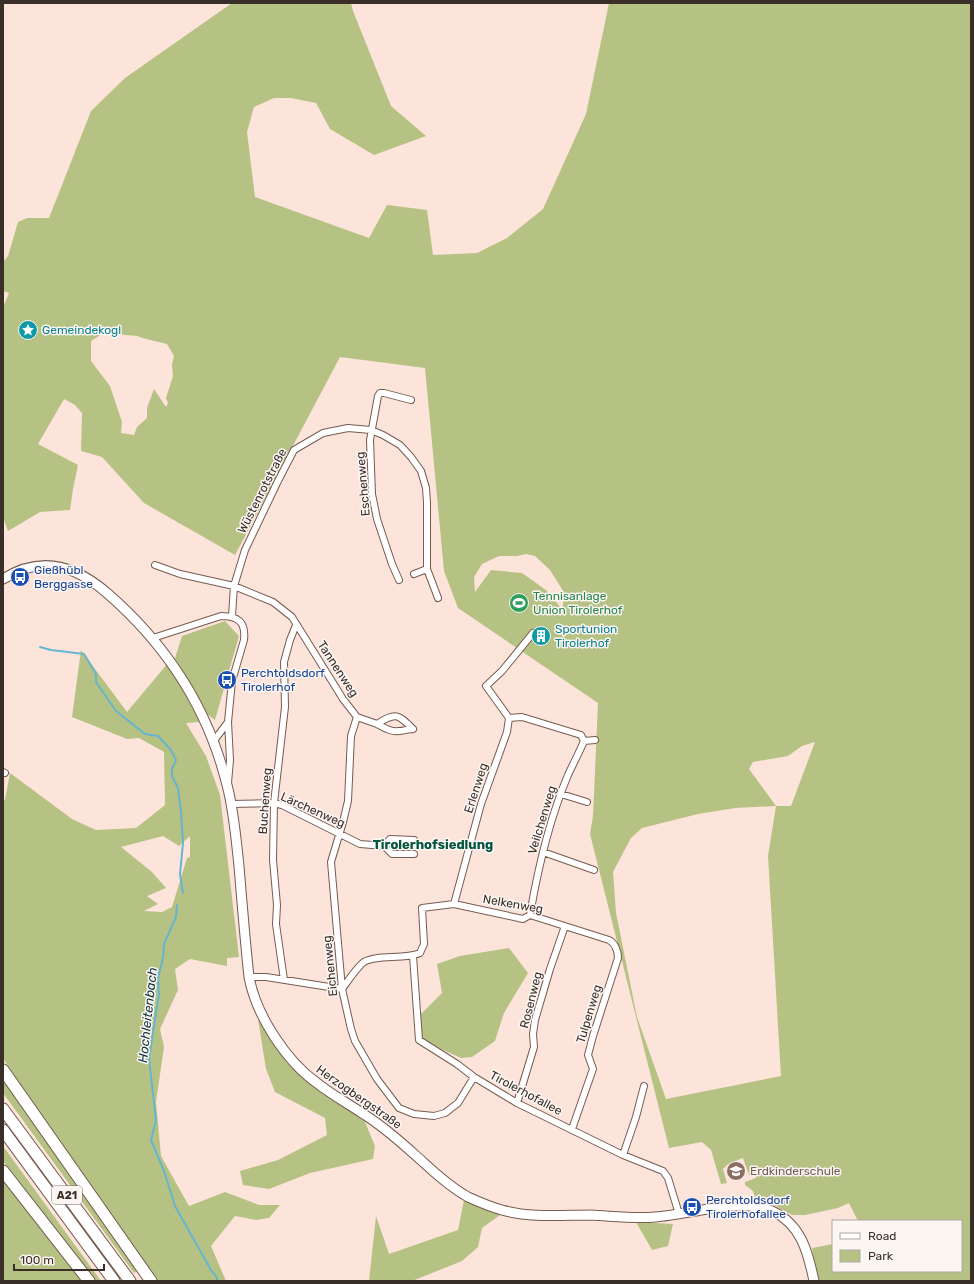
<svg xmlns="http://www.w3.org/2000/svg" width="974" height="1284" font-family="Rubik,sans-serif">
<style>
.green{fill:#b6c283;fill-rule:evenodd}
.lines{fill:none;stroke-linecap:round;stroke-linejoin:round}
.stream{stroke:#66b5cf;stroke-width:2}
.street-casing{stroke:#755b50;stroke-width:8}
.secondary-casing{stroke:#755b50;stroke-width:11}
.highway-casing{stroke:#755b50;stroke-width:13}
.street{stroke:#fff;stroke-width:6}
.secondary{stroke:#fff;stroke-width:9}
.highway{stroke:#fff;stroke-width:11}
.labels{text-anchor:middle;stroke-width:3;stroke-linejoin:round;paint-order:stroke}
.shield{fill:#fcf6f3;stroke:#746a66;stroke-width:1}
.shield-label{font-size:11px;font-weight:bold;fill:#3a2e29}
.culture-label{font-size:12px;fill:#0d838f;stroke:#fcf6f3;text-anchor:start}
.street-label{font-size:12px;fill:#3a2e29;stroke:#fcf6f3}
.transit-label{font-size:12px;fill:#164399;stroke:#fcf6f3;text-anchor:start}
.leisure-label{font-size:12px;fill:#27864d;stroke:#fcf6f3;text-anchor:start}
.education-label{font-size:12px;fill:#785e54;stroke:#fcf6f3;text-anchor:start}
.neighbourhood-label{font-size:13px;font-weight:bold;fill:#03553e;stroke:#fcf6f3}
.water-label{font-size:13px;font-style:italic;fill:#0e333f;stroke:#fcf6f3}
</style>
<rect width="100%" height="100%" fill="#fde4da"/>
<path class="green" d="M232,3H351L353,11L391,106L426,136L374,155L330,129L316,103L291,98H274L254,107L247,132L255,197L369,238L387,205L427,210L433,255L477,253L507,238L543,209L586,114L609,3H971V1281H818L812,1248L833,1244V1271H961V1221H858L849,1203L838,1208L805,1215H792L774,1205L756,1201L753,1191L745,1185V1182L756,1178L755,1174L749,1175L743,1158L728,1164L723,1169L727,1183L721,1184L711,1150L702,1142L669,1148L590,834L593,816L598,703L458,608L444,571L425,368L340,357L235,555L144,503L102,457L81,451L82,413L75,405L64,399L38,444L78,465L73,489L70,510L40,512L8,531L3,517V305L5,303L9,293L3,291V262L8,256L18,222L27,218H49L91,111L125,78ZM104,333L137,336L146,339L167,344L174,356L172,365L173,376L166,398L168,403L166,407L154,389L147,408V418L137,427L134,435L121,433L122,422L110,386L91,361V341ZM526,554L535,556L550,570L565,594L562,609L546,590L522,573L491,570L475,592L474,577L482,564L499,556H517ZM815,742L791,806H776L749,769L753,762L788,756L802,746ZM776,806L768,856L781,1076L666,1099L637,1017L616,913L613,872L631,838L642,828L698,814L735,808Z
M225,621L239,636L215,720L207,714L175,658L182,636Z
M81,650L127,712L168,663L200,722L186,723L206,756L220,795L239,957L227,958V966L190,959L175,969L178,990L160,1029L164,1047L156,1102L161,1156L189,1206L225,1192L259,1205H280L269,1218L256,1220L235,1216L211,1246L226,1281H156L12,1073L3,1058V800H5L10,773L72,819L96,830L136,828L165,805L164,752L139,738L127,739L72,717ZM163,836L179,846L190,836V857L187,858L172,907L162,912L144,911L158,904L147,896L166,888L152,872L121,847Z
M509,948L528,973L504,1013L495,1041L472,1057L461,1058L430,1044L421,1036V1014L442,993L437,964L460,956Z
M258,1019L287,1063L365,1122L375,1146L373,1159L310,1173L269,1189L243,1185L240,1171L278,1160L327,1135L325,1118L275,1092L266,1069Z
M3,1080L139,1270L134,1273L3,1093Z
M3,1146L101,1281H94L3,1161Z
M3,1177L82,1281H3Z
M464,1200L500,1215L482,1228L478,1247L462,1261L412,1281H369L376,1216L389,1254L458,1230Z
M636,1222L673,1224L668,1246L652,1250Z"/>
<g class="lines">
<path class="stream" d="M40,647L51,650L84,654L96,674V682L116,711L145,734L158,736L171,750L176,760L172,769V776L178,788L181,812L183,843L180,874L183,893
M177,905L176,917L164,944L163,958L158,978L159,994L149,1058L156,1121L151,1140L164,1171L175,1206L211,1270L217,1278V1281"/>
<defs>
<path id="street" d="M155,565L180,574L234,586L273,602L292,617L343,699L357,717L377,724C396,712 398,714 413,729
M427,569L438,598
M399,580L392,564L377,519L372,494L370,440L378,396L380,393H384L411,400
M232,616L234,586L245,550L277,483L294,450L323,433L348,428L371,430L383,435L400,445L411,457L421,471L426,488L427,502V569L414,574
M153,638L221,616C238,616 246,622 244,640L232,681L228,722L230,760L228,783
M357,717L351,736L348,801L343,822L331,862L342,989L351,1029L355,1041L377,1079L399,1108L414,1114L434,1116L445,1113L458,1103L474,1077
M509,718L522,717L581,735L584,741C579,753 573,764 568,775C549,820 538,868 530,915
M377,724C385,728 390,732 399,731C404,731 407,729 413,729
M584,741L595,740
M213,742L228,722
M3,772L5,773
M561,794L587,802
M231,804L274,803L282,805L360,844L384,846L390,839L414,840
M384,846L392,854H414
M543,852L594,870
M454,904L481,804L507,732L509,718L486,686L502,671L533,633
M413,956L419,1040L457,1064L474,1077L517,1103L623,1155L663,1171L668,1178L679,1214
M249,977H266L342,989C348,981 357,967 364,962C377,954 404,960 420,953L424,944L422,908L454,904L523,919L530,915L609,940C615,943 618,951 618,958L593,1036L588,1055L593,1069L572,1129
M284,980L276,924L277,905L273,860L274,803L285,707L284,662L290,640L296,625
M517,1103L534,1047L533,1034L535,1020L550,969L565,926
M623,1155L636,1117L644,1086"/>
<path id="secondary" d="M3,579C41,555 75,565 107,593C167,645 208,708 227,785C234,811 236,839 239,866C242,903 245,940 249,977C256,1015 286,1061 317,1083C332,1095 349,1104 365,1115C386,1128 404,1145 423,1162C437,1175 452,1188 468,1197C479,1202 491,1207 502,1210C530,1218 562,1215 591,1215C612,1216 635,1219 655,1217C689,1215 740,1197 772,1211C801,1224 808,1252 814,1281"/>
<path id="highway" d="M3,1070L151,1281
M3,1109L130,1281
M3,1130L114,1281
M3,1171L89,1281"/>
</defs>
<use href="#street" class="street-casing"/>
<use href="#secondary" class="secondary-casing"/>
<use href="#highway" class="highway-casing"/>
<use href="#street" class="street"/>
<use href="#secondary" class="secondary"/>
<use href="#highway" class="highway"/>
</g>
<defs>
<symbol id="sight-disc" viewBox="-11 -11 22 22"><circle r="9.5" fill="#0f9aa8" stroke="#fcf6f3"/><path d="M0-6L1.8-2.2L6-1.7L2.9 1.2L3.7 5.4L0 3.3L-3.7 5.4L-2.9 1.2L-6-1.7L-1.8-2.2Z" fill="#fff"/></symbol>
<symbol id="bus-disc" viewBox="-11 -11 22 22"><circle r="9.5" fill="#1a4fb4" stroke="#fcf6f3"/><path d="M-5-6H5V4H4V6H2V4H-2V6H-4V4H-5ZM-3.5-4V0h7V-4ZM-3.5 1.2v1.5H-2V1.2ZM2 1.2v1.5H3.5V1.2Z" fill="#fff"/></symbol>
<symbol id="stadium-disc" viewBox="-11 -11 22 22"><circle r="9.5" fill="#2e9e5b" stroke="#fcf6f3"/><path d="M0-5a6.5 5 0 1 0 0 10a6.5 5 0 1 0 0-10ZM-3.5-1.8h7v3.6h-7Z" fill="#fff"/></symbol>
<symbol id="building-disc" viewBox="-11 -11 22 22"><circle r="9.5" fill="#0f9aa8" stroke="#fcf6f3"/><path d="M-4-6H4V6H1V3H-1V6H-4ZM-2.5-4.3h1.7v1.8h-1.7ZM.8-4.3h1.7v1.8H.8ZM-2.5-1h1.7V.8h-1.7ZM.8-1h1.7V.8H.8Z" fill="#fff"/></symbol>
<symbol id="school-disc" viewBox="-11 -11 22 22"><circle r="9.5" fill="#8d6e63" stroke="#fcf6f3"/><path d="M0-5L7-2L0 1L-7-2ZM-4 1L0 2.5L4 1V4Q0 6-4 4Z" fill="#fff"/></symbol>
</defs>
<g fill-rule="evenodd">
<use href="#sight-disc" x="17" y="319" width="22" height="22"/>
<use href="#bus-disc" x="9" y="566" width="22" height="22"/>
<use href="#stadium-disc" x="508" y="592" width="22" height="22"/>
<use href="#building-disc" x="530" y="625" width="22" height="22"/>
<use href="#bus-disc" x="216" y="669" width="22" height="22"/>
<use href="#school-disc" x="725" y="1160" width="22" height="22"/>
<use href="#bus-disc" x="681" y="1196" width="22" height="22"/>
</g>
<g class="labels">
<rect class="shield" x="52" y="1186" width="30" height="18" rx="3"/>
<g class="shield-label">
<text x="67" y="1199">A21</text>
</g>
<g class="culture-label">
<text x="42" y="334">Gemeindekogl</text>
<text x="555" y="633">Sportunion<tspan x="555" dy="14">Tirolerhof</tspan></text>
</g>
<g class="street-label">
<text transform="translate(363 484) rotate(-95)" y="4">Eschenweg</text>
<text transform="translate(262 491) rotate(-63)" y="4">Wüstenrotstraße</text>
<text transform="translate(338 669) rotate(57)" y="4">Tannenweg</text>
<text transform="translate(476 788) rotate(-72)" y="4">Erlenweg</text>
<text transform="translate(265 801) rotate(-86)" y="4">Buchenweg</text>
<text transform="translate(313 810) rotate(24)" y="4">Lärchenweg</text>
<text transform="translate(542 820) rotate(-73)" y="4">Veilchenweg</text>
<text transform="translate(513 904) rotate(10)" y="4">Nelkenweg</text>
<text transform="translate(330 966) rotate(-96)" y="4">Eichenweg</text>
<text transform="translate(531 1000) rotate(-76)" y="4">Rosenweg</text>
<text transform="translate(589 1014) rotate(-73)" y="4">Tulpenweg</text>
<text transform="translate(526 1093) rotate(28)" y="4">Tirolerhofallee</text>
<text transform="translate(359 1097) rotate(35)" y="4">Herzogbergstraße</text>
</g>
<g class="transit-label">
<text x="34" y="574">Gießhübl<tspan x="34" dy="14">Berggasse</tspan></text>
<text x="241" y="677">Perchtoldsdorf<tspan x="241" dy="14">Tirolerhof</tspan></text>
<text x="706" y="1204">Perchtoldsdorf<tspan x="706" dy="14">Tirolerhofallee</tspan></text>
</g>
<g class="leisure-label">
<text x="533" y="600">Tennisanlage<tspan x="533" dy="14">Union Tirolerhof</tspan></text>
</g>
<g class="education-label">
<text x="750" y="1175">Erdkinderschule</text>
</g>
<g class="neighbourhood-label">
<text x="433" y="849">Tirolerhofsiedlung</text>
</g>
<g class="water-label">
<text transform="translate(147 1015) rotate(-84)" y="5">Hochleitenbach</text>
</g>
</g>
<rect width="974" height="1284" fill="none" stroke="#3a2e29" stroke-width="8"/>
<rect x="832" y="1220" width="130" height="52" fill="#fcf6f3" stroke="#aea6a2"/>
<rect x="840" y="1233" width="20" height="6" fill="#ffffff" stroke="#aea6a2"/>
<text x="868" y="1240" font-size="12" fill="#3a2e29">Road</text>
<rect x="840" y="1250" width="20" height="12" fill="#b6c283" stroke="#aea6a2"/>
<text x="868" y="1260" font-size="12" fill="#3a2e29">Park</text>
<path d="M14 1264v6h90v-6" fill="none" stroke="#3a2e29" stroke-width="2"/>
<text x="20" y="1264" font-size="12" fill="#3a2e29" stroke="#fcf6f3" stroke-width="3" paint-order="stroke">100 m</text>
</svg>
